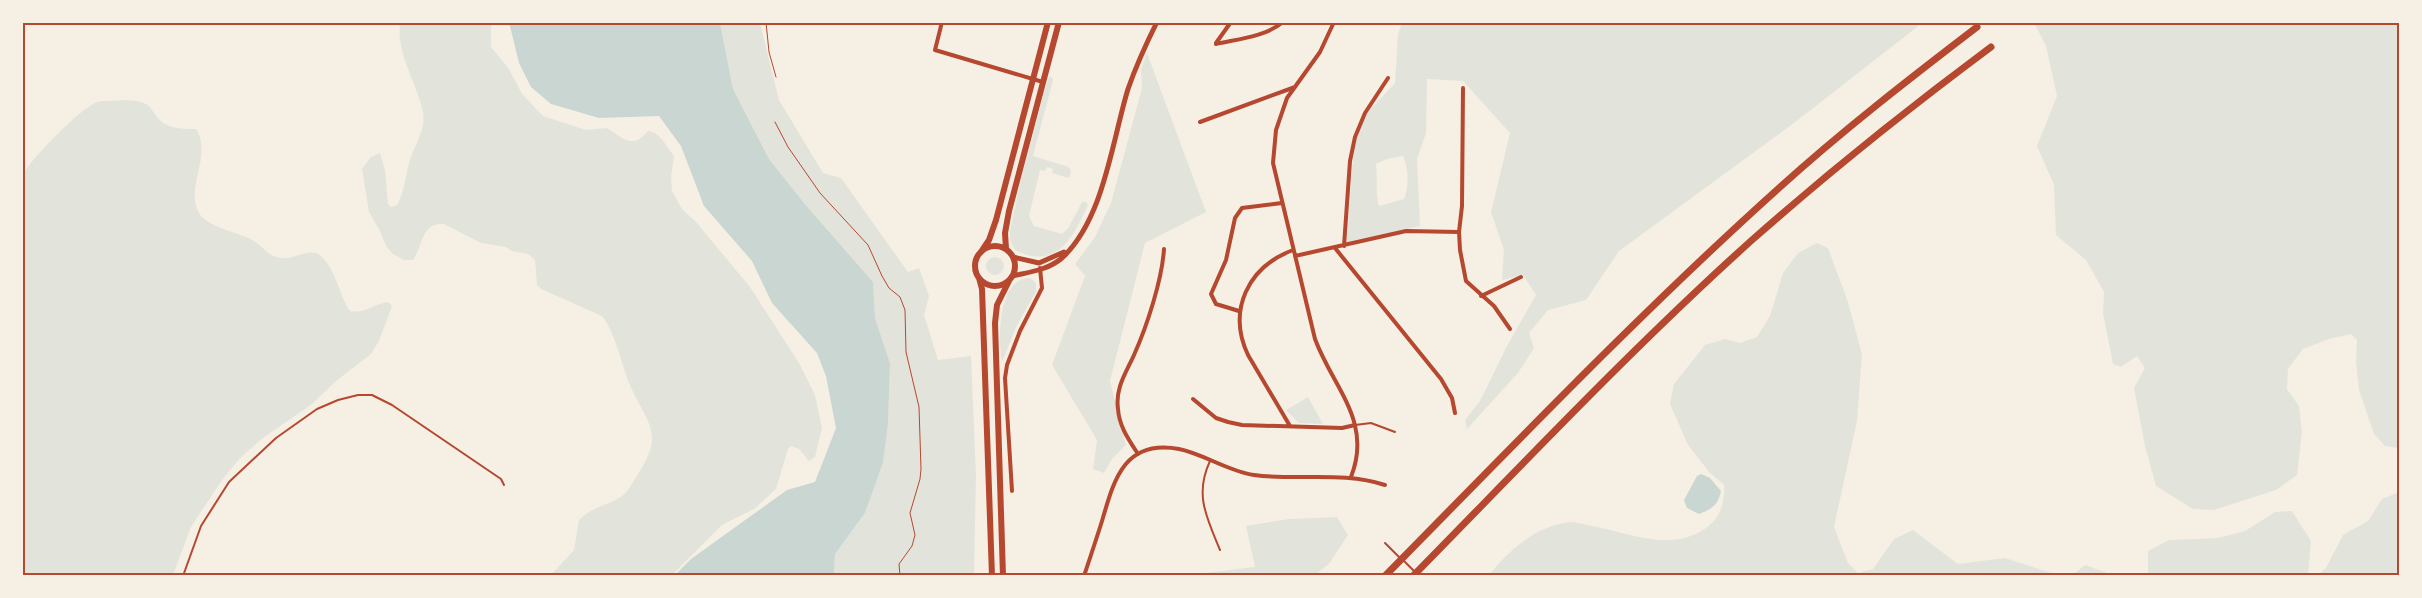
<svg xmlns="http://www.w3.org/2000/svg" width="2422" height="598" font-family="'DejaVu Sans',sans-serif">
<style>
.green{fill:#e2e4dc;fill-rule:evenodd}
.water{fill:#c9d6d2}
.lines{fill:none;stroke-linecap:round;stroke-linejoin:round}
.path{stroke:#b5482f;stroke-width:1}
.service{stroke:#b5482f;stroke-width:2}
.minor{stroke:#b5482f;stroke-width:4}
.secondary{stroke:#b5482f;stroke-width:5}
.trunk{stroke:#b5482f;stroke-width:6}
.motorway{stroke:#b5482f;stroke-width:7}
.neatline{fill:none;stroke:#b5482f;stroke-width:2}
</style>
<rect width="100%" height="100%" fill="#f6efe4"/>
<path class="green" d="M400,23H491V47L509,69L522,94L543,116L586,130L607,128C623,137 631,151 648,131C660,132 667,147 674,156L671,177L672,191L682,209L696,222L750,287L799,363L815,395L822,428L815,457L809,461L799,449L791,446L788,449L776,489L754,509L722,525L672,575H551L574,550L579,520C594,506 604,507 619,498C628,493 632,483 638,474C666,431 646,423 629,383C621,363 615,332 602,316L541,289L537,285L535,260L528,254L512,251L506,247L481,243L444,224C421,222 423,246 413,260H404L393,254L386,246L380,231L369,212L362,169L371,157L380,153L385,170L388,204L391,207L397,205C406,189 405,173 411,157C416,142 426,129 423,112C417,83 396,54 400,23Z
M720,23H760L779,100L823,173L841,178L908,272L919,268L929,296L924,315L938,360L971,356L976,476L974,575H834L835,554L865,513L883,463L888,424L890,363L875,318L873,282L804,203L769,159L733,89Z
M1402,23H1919L1917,27L1794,123L1619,251L1586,300L1548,310L1529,333L1534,348L1518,373L1467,429L1465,420L1480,401L1507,346L1536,295L1523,275L1502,280L1504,250L1491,212L1510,133L1463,81L1427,79L1426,133L1417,159L1420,226L1347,242L1354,144L1368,112L1395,83L1398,34ZM1403,156C1409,170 1409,186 1404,199L1379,206C1375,192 1378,178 1376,164L1387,159Z
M2034,23H2399L2398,448L2385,446L2374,434L2359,390L2356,362L2357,340L2351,334L2329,339L2303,349L2288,369L2287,389L2299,406L2302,432L2297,475L2276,490L2214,510L2193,509L2156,486L2145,446L2134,388L2145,368L2137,356L2121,367L2113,364L2103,313L2104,292L2086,260L2056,235L2054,185L2037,146L2057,96L2046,46Z
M1147,53L1206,212L1145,243L1110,381L1126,445L1112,459L1104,473L1093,469L1097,440L1052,365L1085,276L1075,264L1095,237L1111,203L1142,88L1141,69Z
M1051,76L1053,80L1033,156L1069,167L1071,171L1069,178L1052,173L1053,169L1047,167L1045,171L1040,170L1029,216L1034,226L1062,234L1069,227L1082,202H1086L1088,205C1073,238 1056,271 1015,250L1010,240V231L1021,180L1048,79Z
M107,101C118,101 135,98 146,104C152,108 154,114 159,119C167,129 183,129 196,129C214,156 181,192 202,217C212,228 241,233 254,241C265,248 268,257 283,258C296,259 311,246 322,257C337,272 339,295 350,311C366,314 373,304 388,302L392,306L379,341L371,354L336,381L312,404L263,438L240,458L222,480L191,527L173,575H23V174C33,157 78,111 95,103C98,101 103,101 107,101Z
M1817,243L1828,248L1847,299L1862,354L1857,421L1834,527L1848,563L1858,573L1873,569L1894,539L1913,530L1958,564L2005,558L2057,575H1489C1509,550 1536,526 1570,522C1577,522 1586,525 1592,526C1631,533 1670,553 1706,528C1721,517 1725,502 1724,485L1709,472L1688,445L1670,404L1674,384L1705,345L1725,339L1740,343L1757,337L1770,316L1783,273L1798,253Z
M986 266a9 9 0 1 1 18 0a9 9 0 1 1-18 0Z
M1030,278L1036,283V292L1017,325L1002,362C998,340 997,278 1030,278Z
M1308,397L1323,424L1299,423L1286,410Z
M2397,493H2400L2399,575H2318L2326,568L2343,535L2368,521L2382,499Z
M2292,511L2311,541L2308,575H2148V551L2169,540L2218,538L2245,531L2275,512Z
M1337,517L1348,535L1329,564L1315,575H1188L1255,567L1246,526L1289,519Z
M2085,565L2113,575H2073Z"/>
<path class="water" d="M509,22L720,23L733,89L769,159L804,203L873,282L875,318L890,363L888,424L883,463L865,513L835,554L834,575H675L691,559L787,490L815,482L836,428L826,376L817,353L772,303L752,261L704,206L681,146L659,116L599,118L551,104L531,87L519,63Z
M1701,474L1710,478L1721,491C1718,505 1712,509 1699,514L1687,508L1684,500L1697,476Z"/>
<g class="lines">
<path class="path" d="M766,22L769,52L776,77
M775,122L788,147L820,193L868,245L882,276L889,288L900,297L905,310L906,352L919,407L921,469L920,479L910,513L915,535L912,546L899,564L900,576"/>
<path class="service" d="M1355,425L1371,423L1395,432
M1210,461C1194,495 1207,518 1220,550
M1385,543L1399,557
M1403,560L1414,571
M183,576L201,526L229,482L276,438L317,409L338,400L358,395H372L392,405L501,479L504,485"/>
<path class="minor" d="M942,22L935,50L1043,82
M1334,22L1320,52L1287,98L1276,130L1273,163L1315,339C1333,388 1373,421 1351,477
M1216,43L1231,22
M1216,44C1238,39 1265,37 1283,22
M1200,122L1295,87
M1459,232L1462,206L1463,88
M1344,246L1350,161L1355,137L1365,113L1388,78
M1335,248L1441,379L1452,398L1455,413
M1295,256L1406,231L1459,232L1460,250L1466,281L1494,306L1510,329
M1481,296L1521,277
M1239,311L1216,304L1211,294L1226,260L1235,218L1242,208L1282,203
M1193,399L1216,418L1228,422L1242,425L1342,428L1355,425
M1290,426L1248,355C1227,310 1248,267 1293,250
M1138,454C1129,440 1119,426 1118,409C1115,388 1126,373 1134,355C1147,326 1162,280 1164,249
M1012,491L1005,378L1007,365L1020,331L1042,288L1040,268
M1084,576C1090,558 1096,540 1102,521C1114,480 1124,439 1179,449C1204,454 1227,471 1254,475C1298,481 1342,471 1385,485"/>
<path class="secondary" d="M1013,257L1039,263L1064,252
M1012,276C1030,272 1048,270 1062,258C1104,219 1112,141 1128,89C1136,66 1146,44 1157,22"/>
<path class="trunk" d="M975 266a20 20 0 1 1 40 0a20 20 0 1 1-40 0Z
M1006,249L1005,233L1009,211L1059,22
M981,252L989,240L996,220L1048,22
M979,278L982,289L992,576
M1003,576L995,323L997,305L1009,281"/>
<path class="motorway" d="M1385,576C1514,445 1642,311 1779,188C1842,131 1909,79 1977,27
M1413,576C1524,463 1634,346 1752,240C1829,172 1909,108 1991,47"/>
</g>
<rect width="2422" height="598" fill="none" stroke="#f6efe4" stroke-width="48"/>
<rect x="24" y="24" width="2374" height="550" class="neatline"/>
</svg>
